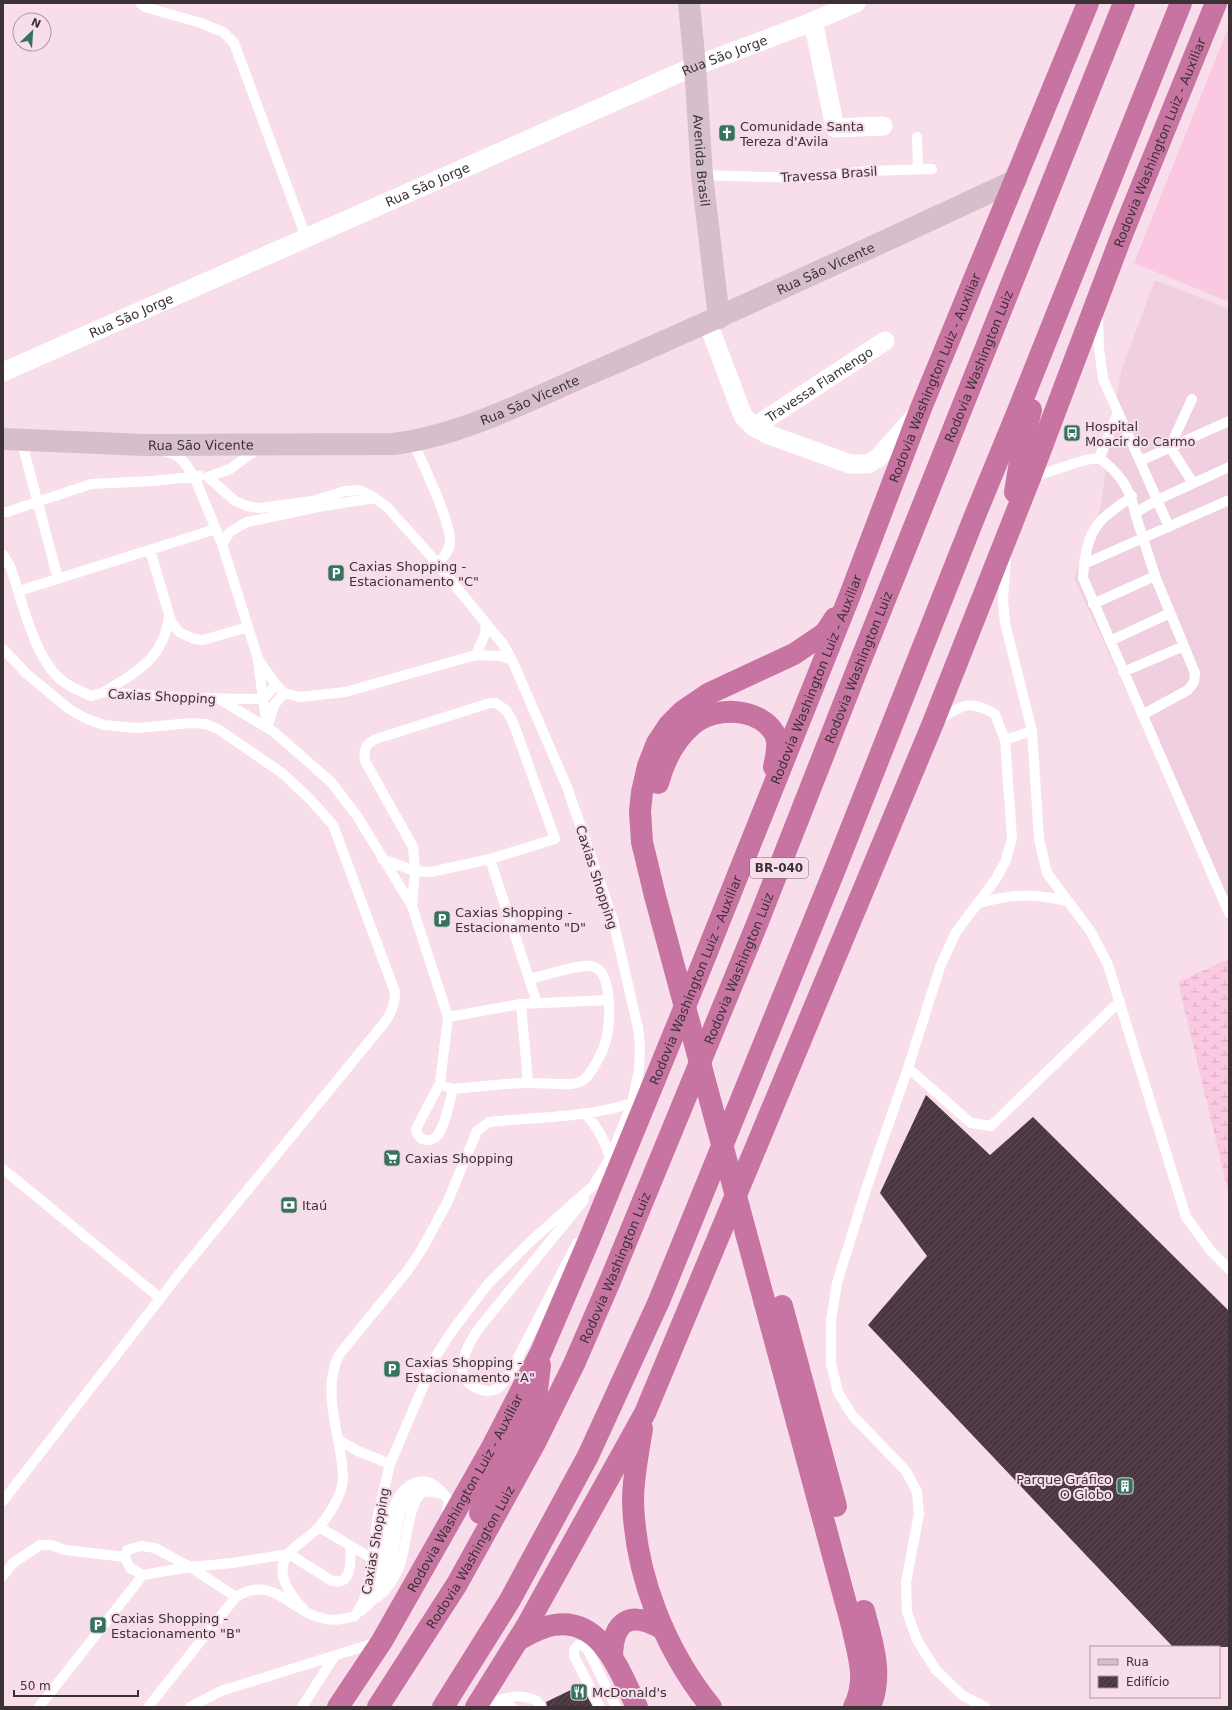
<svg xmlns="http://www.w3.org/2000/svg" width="1232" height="1710" font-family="'DejaVu Sans',sans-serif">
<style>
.built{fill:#f0d0e0}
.wetland{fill:url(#wetland-marsh)}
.garden{fill:#fac8e1}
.building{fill:url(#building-hatch)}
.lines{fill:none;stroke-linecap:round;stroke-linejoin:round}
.lane{stroke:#fff;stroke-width:10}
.street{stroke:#fff;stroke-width:19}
.secondary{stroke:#d6bfcb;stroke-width:22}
.highway{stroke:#c874a2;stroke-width:22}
.labels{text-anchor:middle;stroke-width:4;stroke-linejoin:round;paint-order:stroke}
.shield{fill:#f8deeb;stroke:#74666c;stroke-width:1}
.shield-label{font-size:12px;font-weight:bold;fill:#3c3236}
.street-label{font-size:13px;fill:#3c3236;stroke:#f8deeb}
.poi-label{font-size:13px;fill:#3c3236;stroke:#f8deeb;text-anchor:start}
</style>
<defs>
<pattern id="wetland-marsh" width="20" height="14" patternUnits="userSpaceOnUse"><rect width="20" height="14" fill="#fac8e1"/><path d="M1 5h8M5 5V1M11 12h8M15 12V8" fill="none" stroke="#d7acc2"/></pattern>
<pattern id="building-hatch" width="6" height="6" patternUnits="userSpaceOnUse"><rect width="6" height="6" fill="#4b3741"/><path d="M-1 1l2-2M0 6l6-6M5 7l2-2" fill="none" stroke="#5d4c54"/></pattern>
</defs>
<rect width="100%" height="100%" fill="#f8deeb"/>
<path class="built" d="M1155,280L1229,309V913L1074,578L1099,516L1121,371Z"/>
<path class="wetland" d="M1229,959V1195L1178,982Z"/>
<path class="garden" d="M1229,26V302L1134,263Z"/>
<path class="building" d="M926,1095L990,1155L1033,1117L1229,1311V1647H1173L868,1325L927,1256L880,1193Z
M581,1685L593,1707H547L546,1702Z"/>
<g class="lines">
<path class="lane" d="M140,3L145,7L201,23L223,32L234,43L306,237
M917,137L918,169
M702,175L799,178L868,171L932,169
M1098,316L1099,349L1103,379L1140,461L1229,421
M1192,399L1170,447L1193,483
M21,439L58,579
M413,442C422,462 452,524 450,543C449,552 443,557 438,564
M260,447L230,469L208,477L235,501L247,506L259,508L313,501L345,491L359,490L375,498
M165,451L176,455L184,462L194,476L222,544L258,659L276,685L284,693L300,697L345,692L476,655L501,656L512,660
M1099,458L1118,413
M1140,461L1169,527
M1030,478L1085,460L1099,458C1119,472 1130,488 1135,513L1157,500L1229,467
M1132,496C1121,505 1107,513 1098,524C1087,538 1084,561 1083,578L1229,913
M3,512H7L91,484L153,481L200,476
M1135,513L1155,576L1195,673L1194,682L1188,690L1142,715
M222,544L230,532L247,522L323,506L375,498L388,508L430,555L503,644L512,660L567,787L613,920L638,1028L640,1048L639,1070L632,1103
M150,550L171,621L179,632L194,639L203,640L248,627
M3,555L10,566C22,599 34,661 64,682C72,688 82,692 91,696L104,692L187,698L263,699L276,685
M1006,558L1003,600L1005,623L1032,731L1039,839L1047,873L1091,932L1108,965L1186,1217L1211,1251L1229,1269
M1084,564L1229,500
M19,591L216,529
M1093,604L1155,576
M1110,641L1170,613
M3,649L27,674L69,709L87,719L104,725L138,728L191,723L206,724L218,729L282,773L309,798L333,825L395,992C395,1004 392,1012 385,1022L183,1269L3,1501
M476,655L485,634L486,624
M258,661L267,728
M1123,672L1184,646
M104,692C137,672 165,657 169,615
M219,699L274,732L331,782L357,816L412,906L448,1017L440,1083L416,1129C418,1144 435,1143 440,1131C447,1119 449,1103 453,1089
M937,721C962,706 967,698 995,714L1005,740L1012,838L1006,860L996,879L956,932L940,967L908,1068L867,1186L837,1283L831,1320V1364L838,1392L852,1415L906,1471L917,1492L919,1514L906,1582L907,1612L917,1640L936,1670L962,1695L985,1707
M268,725L274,705L284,693
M1005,740L1032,731
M382,859L415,871L431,872L490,859L555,839L513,722L506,710L496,703H490L379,738C367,742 363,748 365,761L413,847L415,871L412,906
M490,859L537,1003
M979,903C1014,894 1031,893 1066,901
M521,1004L528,1083
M448,1017L521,1004L609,1000
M908,1068L971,1123L991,1126L1120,1001
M447,1087L453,1089C478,1087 503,1083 528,1083C542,1082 568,1087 580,1082C591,1077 606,1047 607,1035C610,1019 613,971 592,966C579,964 544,976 529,979
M585,1113C598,1127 605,1140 610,1158
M3,1169L160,1298
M577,1243L507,1379C504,1381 501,1386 498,1388C485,1397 461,1384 462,1368C463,1353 471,1340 479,1328L584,1200
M338,1440L358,1451L390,1464
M319,1527L373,1559
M289,1554L332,1581C353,1586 350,1560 351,1546
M3,1576L13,1563L40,1545H51L65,1550L125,1557
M383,1583C397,1558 393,1519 407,1498C412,1491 420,1488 428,1485
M236,1597L190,1567L155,1548L141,1546L127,1550L125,1557L130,1568L143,1575L190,1567L232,1563L289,1554
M377,1598C388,1589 395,1578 400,1565C406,1549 408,1499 424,1492C430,1490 437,1493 443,1494
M361,1611C367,1605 374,1600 378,1593C380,1588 380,1580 381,1575C385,1549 387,1490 417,1482C431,1478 442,1491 449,1501L447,1513
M480,1706C501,1700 516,1691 537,1701L541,1707
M39,1707L143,1575
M148,1707L236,1597C274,1573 291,1613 325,1619C336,1621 345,1619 355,1616L363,1602L368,1588L378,1515L390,1464L436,1356L452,1331L488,1284L531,1241L593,1186L610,1158L632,1103C586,1118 536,1117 489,1122L477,1131L447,1203L422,1249L408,1270L339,1355C324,1385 335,1420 340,1451C342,1464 345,1478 341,1490C336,1504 328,1516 319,1527C310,1537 298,1543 289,1553C272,1574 292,1597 306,1612
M190,1707L221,1691L378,1642
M302,1707L334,1657
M490,1707H512
M600,1707L574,1656V1650L578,1645H583L588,1650L616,1707"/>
<g class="street">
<path d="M813,21L835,128L883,126"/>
<path d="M708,323L743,416L754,427L767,434L850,464H868L878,458L916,415"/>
<path id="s1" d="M3,372L695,66L804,25L856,3"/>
<path id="s2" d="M754,427L885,341"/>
</g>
<g class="secondary">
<path id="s3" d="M689,3L695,66L702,175L719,318"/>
<path id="s4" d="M3,439L145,445L393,444C461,436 531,399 594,372C736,311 876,245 1016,180"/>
</g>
<g class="highway">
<path d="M1015,492L1024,437L1031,410"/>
<path d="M835,618L825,633L794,654L708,694L683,711L669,725L657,743L648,766L642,792L640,811L642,842L655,896L852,1626C858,1655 868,1679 854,1707"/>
<path d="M658,783C664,761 675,739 693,724C715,706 759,707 775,734C780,744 776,756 774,767"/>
<path d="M782,1306L836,1506"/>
<path d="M642,1429C638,1453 633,1477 633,1501C635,1575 665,1650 711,1707"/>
<path d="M480,1513L535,1407L540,1365"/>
<path d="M864,1611C872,1642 883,1673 871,1704"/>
<path d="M518,1640C529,1634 541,1627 554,1625C602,1617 620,1673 637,1707"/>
<path d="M612,1657C613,1620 630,1610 663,1629"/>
<path id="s5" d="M338,1707L382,1641L491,1449L541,1352L589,1240L697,977L850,595L921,408L1088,3"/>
<path id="s6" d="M378,1707L457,1584L535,1443L574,1364L610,1281L757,924L860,662L1124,3"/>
<path d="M443,1707L510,1600L588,1456L659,1301L835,869L974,518L1018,411L1181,3"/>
<path id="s7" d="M476,1707L526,1627L645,1413L933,723L1030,478L1123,232L1216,3"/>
</g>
</g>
<defs>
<symbol id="church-square" viewBox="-11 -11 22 22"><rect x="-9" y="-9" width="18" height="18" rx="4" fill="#37725c" stroke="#f8deeb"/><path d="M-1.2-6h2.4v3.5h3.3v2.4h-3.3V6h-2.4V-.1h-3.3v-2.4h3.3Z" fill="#fff"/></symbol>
<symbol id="bus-square" viewBox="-11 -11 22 22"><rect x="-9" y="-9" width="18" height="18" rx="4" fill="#37725c" stroke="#f8deeb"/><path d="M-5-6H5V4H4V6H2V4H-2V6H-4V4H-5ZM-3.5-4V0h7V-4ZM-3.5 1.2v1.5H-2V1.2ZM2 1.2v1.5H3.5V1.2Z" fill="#fff"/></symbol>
<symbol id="parking-square" viewBox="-11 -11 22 22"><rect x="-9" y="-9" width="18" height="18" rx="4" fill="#37725c" stroke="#f8deeb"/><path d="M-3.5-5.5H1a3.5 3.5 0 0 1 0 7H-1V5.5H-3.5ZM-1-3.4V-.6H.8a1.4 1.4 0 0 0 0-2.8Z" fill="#fff"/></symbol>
<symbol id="supermarket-square" viewBox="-11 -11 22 22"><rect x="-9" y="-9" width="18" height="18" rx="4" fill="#37725c" stroke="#f8deeb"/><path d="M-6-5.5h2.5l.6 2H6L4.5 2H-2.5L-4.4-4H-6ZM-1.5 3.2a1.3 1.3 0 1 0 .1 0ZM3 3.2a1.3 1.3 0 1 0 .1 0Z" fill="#fff"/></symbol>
<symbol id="bank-square" viewBox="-11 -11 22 22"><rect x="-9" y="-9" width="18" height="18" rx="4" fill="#37725c" stroke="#f8deeb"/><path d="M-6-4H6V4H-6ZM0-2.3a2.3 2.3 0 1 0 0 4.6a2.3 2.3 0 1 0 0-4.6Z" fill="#fff"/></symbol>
<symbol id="building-square" viewBox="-11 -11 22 22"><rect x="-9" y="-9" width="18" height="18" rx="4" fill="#37725c" stroke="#f8deeb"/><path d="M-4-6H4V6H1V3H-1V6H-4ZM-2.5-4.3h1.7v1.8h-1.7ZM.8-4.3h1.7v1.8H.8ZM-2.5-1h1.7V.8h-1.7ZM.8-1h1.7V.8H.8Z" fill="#fff"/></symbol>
<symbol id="restaurant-square" viewBox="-11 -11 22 22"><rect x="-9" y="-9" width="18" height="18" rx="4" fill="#37725c" stroke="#f8deeb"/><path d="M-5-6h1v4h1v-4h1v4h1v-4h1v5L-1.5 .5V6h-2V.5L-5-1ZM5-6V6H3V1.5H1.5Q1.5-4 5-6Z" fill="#fff"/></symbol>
</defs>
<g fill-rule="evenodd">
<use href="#church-square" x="717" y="123" width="20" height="20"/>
<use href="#bus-square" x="1062" y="423" width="20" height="20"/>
<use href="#parking-square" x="326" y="563" width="20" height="20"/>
<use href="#parking-square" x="432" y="909" width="20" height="20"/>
<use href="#supermarket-square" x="382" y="1148" width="20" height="20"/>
<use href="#bank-square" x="279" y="1195" width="20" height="20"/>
<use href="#parking-square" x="382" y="1359" width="20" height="20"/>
<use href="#building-square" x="1115" y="1476" width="20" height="20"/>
<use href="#parking-square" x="88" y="1615" width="20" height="20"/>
<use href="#restaurant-square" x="569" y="1682" width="20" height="20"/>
</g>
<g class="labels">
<rect class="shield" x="750" y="858" width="58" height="20" rx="3"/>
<g class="shield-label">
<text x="779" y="872">BR-040</text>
</g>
<g class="street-label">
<text dy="5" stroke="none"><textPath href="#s1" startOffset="788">Rua São Jorge</textPath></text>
<text dy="5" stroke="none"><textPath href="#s7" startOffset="1710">Rodovia Washington Luiz - Auxiliar</textPath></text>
<text dy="5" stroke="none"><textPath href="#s3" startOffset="158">Avenida Brasil</textPath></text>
<text transform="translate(829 174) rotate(-4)" y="5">Travessa Brasil</text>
<text dy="5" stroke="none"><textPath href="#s1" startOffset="464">Rua São Jorge</textPath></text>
<text dy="5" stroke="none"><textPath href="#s4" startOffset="858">Rua Sāo Vicente</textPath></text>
<text dy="5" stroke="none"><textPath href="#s1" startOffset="140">Rua São Jorge</textPath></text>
<text dy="5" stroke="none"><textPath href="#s6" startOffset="1472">Rodovia Washington Luiz</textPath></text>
<text dy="5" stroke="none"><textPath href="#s5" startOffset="1460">Rodovia Washington Luiz - Auxiliar</textPath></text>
<text dy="5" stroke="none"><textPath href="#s2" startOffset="78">Travessa Flamengo</textPath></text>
<text dy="5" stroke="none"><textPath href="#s4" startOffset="534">Rua Sāo Vicente</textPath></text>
<text dy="5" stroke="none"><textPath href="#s4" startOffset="198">Rua Sāo Vicente</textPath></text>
<text dy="5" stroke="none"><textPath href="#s6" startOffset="1148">Rodovia Washington Luiz</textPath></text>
<text dy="5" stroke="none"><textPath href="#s5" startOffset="1136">Rodovia Washington Luiz - Auxiliar</textPath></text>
<text transform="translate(162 696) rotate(3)" y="5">Caxias Shopping</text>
<text transform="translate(597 877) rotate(72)" y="5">Caxias Shopping</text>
<text dy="5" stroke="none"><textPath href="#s6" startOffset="824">Rodovia Washington Luiz</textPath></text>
<text dy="5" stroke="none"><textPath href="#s5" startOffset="812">Rodovia Washington Luiz - Auxiliar</textPath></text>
<text dy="5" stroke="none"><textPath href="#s6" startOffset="500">Rodovia Washington Luiz</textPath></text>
<text dy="5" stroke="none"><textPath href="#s5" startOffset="249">Rodovia Washington Luiz - Auxiliar</textPath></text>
<text transform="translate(375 1541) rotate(-80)" y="5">Caxias Shopping</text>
<text dy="5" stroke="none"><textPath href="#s6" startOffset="176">Rodovia Washington Luiz</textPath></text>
</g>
<g class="poi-label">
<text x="740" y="131">Comunidade Santa<tspan x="740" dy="15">Tereza d'Avila</tspan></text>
<text x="1085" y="431">Hospital<tspan x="1085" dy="15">Moacir do Carmo</tspan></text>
<text x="349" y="571">Caxias Shopping -<tspan x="349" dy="15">Estacionamento "C"</tspan></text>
<text x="455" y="917">Caxias Shopping -<tspan x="455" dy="15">Estacionamento "D"</tspan></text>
<text x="405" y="1163">Caxias Shopping</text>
<text x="302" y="1210">Itaú</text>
<text x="405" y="1367">Caxias Shopping -<tspan x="405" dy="15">Estacionamento "A"</tspan></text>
<text x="1112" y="1484" text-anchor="end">Parque Gráfico<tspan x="1112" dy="15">O Globo</tspan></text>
<text x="111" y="1623">Caxias Shopping -<tspan x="111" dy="15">Estacionamento "B"</tspan></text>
<text x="592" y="1697">McDonald's</text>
</g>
</g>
<rect width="1232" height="1710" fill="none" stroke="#3c3236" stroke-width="8"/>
<rect x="1090" y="1646" width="130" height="52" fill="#f8deeb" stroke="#ad99a3"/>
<rect x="1098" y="1659" width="20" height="6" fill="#d6bfcb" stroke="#ad99a3"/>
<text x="1126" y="1666" font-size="12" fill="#3c3236">Rua</text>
<rect x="1098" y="1676" width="20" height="12" fill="url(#building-hatch)" stroke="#ad99a3"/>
<text x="1126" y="1686" font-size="12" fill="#3c3236">Edifício</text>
<g transform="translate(32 32) rotate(25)"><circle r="19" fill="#f8deeb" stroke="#ad99a3"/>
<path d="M0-3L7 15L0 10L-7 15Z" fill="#37725c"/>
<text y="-6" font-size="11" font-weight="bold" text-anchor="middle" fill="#3c3236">N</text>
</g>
<path d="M14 1690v6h124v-6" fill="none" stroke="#3c3236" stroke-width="2"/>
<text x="20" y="1690" font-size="12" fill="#3c3236" stroke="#f8deeb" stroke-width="3" paint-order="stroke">50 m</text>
</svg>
